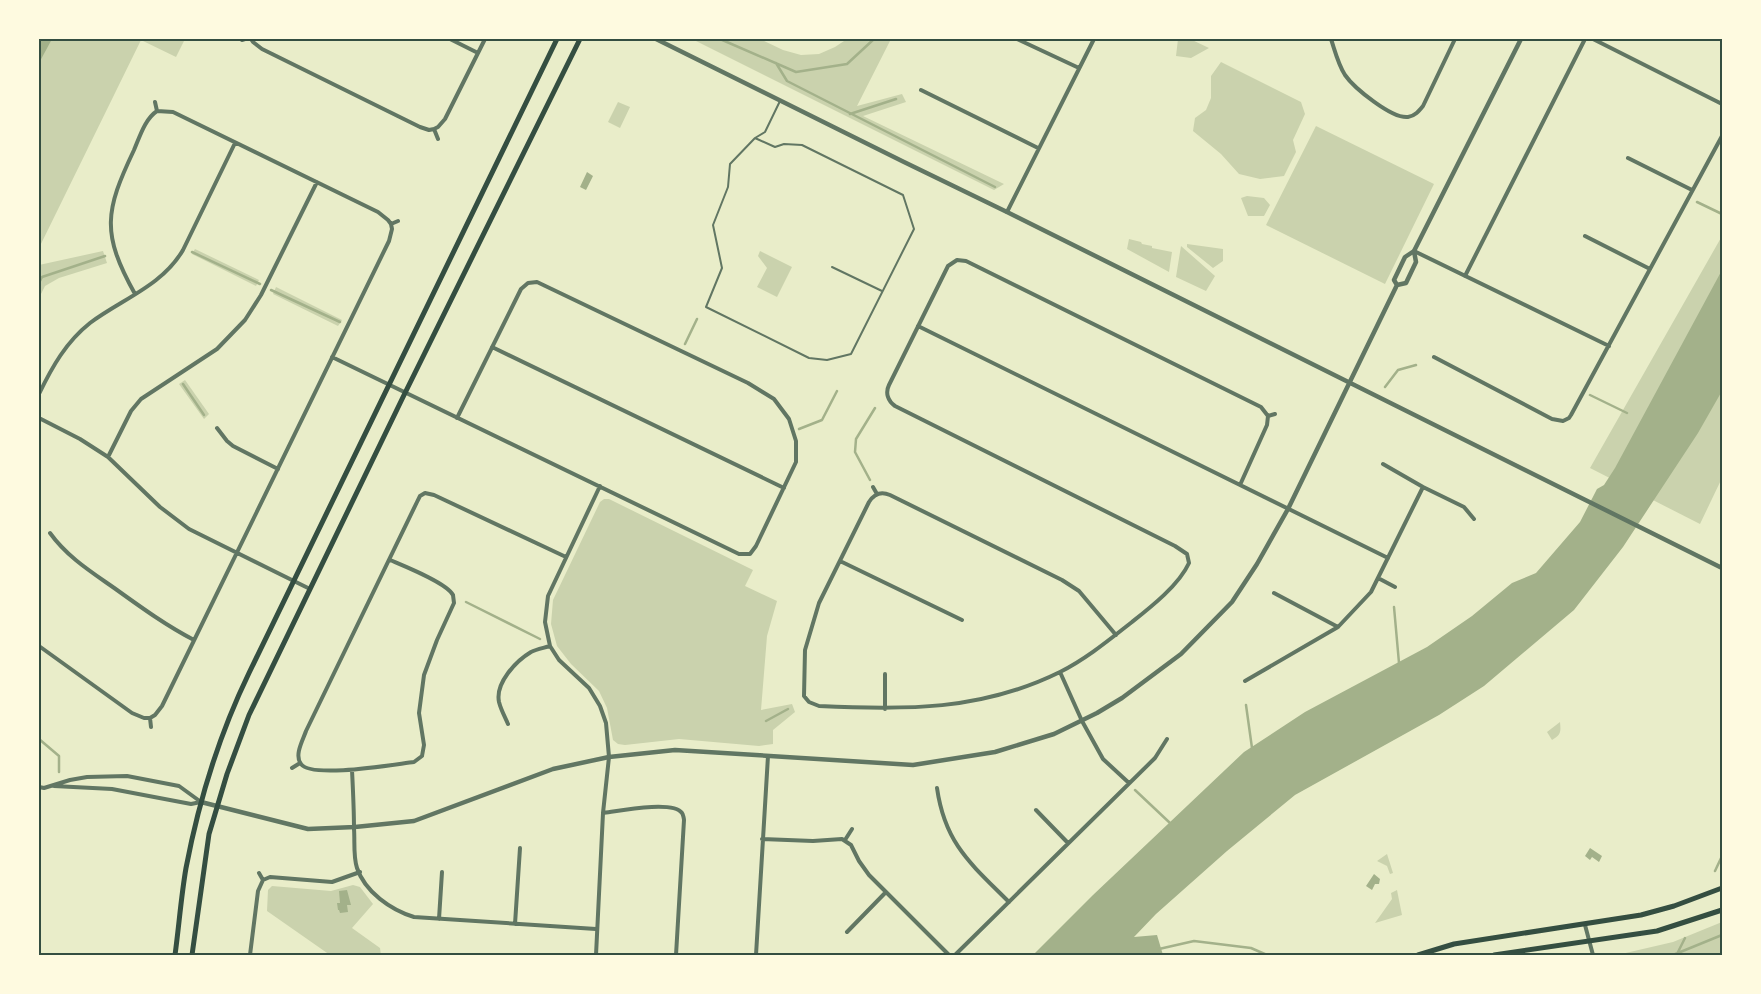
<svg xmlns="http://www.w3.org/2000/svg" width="1761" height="994" font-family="Overpass,sans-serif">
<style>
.green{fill:#cad2ad}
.water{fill:#a3b18a}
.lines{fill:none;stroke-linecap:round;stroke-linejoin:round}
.stream{stroke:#a3b18a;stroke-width:2.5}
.service{stroke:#617663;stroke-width:2}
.minor{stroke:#617663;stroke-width:4}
.tertiary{stroke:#617663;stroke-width:4.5}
.secondary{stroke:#344e41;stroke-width:5}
.neatline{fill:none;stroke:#344e41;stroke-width:2}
</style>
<rect width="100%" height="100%" fill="#e9edc9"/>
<path class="green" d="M39,39H185L176,57L141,40L39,248Z
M692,39H760L783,50L801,55L819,54L835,47L847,39H891L857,106L902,94L906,102L863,116L1004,184L994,190Z
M1178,39H1190L1209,48L1191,58L1176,56Z
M1221,62L1301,102L1305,114L1293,140L1296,152L1284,176L1260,179L1239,174L1221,154L1193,131L1195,118L1206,110L1211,98V76Z
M618,102L630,107L620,128L608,122Z
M1316,126L1434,184L1385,284L1266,225Z
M1247,196L1264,198L1270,205L1264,216H1248L1241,198Z
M1722,236V478L1700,524L1590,468Z
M1129,239L1141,242L1142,244L1152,246V248L1172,252L1169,272L1127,249Z
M1187,244L1223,249V261L1213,268L1187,247Z
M1181,246L1215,276L1206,291L1176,277Z
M195,249L259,280L256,286L192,254Z
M103,251L107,263L59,278L45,286L39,298V265Z
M760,251L792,267L777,297L757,287L767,268L758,256Z
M276,287L342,320L338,326L273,294Z
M185,380L209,414L204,419L179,384Z
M604,499H609L753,570L745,586L777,601L767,636L761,710L792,704L795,712L773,730V744L759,746L679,739L625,745L618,744L613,740L607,708L599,691L571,664L557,646L551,624L553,600L600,502Z
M1560,722C1561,732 1561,735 1552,740L1547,732Z
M1387,854L1393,873L1390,874L1387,866L1377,861Z
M353,885L360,887L373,904L352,928L380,948L381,955H330L267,911L268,890L272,886L331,891Z
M1397,890L1402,915L1375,923L1392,899L1391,893Z
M1722,922V955H1617L1673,942Z"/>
<path class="water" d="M39,39H52L39,63Z
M587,172L593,176L586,190L580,187Z
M1722,270V391L1698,433L1623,547L1574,610L1484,686L1439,715L1295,795L1227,851L1156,914L1134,937L1157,935L1163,955H1033L1093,895L1244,752L1305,712L1427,647L1472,616L1512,583L1536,573L1580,522L1597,489L1604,485L1615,468Z
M1590,848L1602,856L1599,862L1592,857L1590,860L1585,856Z
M1374,874L1380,879L1379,884H1375L1372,890L1366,886Z
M347,890L351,905H347L348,912L340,913L339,910H338L337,903H340L339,891Z"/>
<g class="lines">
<path class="stream" d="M720,39L796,72L847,64L874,39
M776,63L787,81L995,187
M850,114L896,99
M1697,202L1722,214
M192,252L260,284
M39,283L42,277L105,256
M271,290L340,322
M685,344L697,319
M183,384L204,415
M1385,387L1398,370L1416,365
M1590,395L1627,413
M799,429L822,420L837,391
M870,480L855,452L856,439L875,408
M466,602L540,639
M1394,607L1399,663
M1246,705L1252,748
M766,721L788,709
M39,739L59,756V772
M1135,790L1170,823
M1715,871L1722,856
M1159,949L1194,941L1251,948L1267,955
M1678,952L1685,938
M1673,955L1722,935"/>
<path class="service" d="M755,138L775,147L784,144L802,145L903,195L914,229L851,354L827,360L809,358L706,307L722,268L713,225L728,187L730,164L755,138L765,132L780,101
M832,267L882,291"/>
<path class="minor" d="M251,39L253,42L262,49L420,127L429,130L434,129
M450,39L478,53
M1017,39L1079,68
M1331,39C1335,51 1338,64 1345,75C1354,88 1392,119 1408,117C1415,116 1419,111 1423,106L1455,39
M1593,39L1722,104
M242,40L245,39
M921,90L1038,148
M155,102L157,111
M157,111L173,112L378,212L388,220L391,224
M434,129L438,127L445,119L485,39
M434,129L438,139
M1628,158L1692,190
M1007,212L1094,39
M391,224L398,221
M1585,236L1650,269
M1414,251L1609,346
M1465,276L1585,39
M135,294C101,233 105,211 134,150C140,136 145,119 157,111
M918,326L1388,558
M492,347L784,488
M332,357L739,554H750L756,546L796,462V441L789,419L774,399L748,383L537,282L528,283L521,289L457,418
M1434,357L1552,419L1563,421
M39,394C52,367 66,342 90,323C122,299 162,286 183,250L235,143
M1268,416L1275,414
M39,418L80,439L108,457L160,507L189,529L310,589
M1563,421L1569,418L1571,415L1722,136
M217,428L227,441L233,446L278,469
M108,457L131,411L141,399L217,349L245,320L261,295L317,182
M1383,464L1423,487L1464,507L1474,519
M1240,485L1267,425L1268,416
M873,487L877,494
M425,493L434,495L566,557
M50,533C68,558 93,573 117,590C142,608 167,626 194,640
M390,560C404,566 447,583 453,595
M840,561L962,620
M1378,578L1395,587
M1274,593L1338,627
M1116,635L1079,591L1062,580L890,495C881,491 874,494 869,502L819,603L805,650L804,696L809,702L819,706C905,710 981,711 1060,672C1086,659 1109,640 1132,622C1151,607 1179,585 1189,563L1187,554L1175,546L895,406C888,401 885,393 889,385L948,266L957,260L966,261L1261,407L1268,416
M39,646L132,713L144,718H150
M1060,672L1082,721L1103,759L1129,783
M1245,681L1338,627L1371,592L1423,487
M885,709V674
M150,718L155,715L162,706L389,241L392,229L391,224
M150,718L151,727
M508,724C505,717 501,710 499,702C495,683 516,661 531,652C537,649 544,648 550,646
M422,756L414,762C396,764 311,779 301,764C294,755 303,740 306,731L417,502L420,496L425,493
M422,756L424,745L419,713L424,675L437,640L454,603L453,595
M292,768L300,763
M352,770C353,790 354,809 354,829C355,841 353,856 357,868C365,892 391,910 414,917L596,929
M54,786L112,789L191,804L201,802
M39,787L44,788L70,780L87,777L127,776L179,786L201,802
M937,788C945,844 971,864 1009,902
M1036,810L1068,843
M603,813C618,811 673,800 682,813C683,814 684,819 684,820L676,955
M762,839L813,841L842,839L851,845L859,861L869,875L949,955
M845,840L852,829
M259,873L263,880
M439,919L442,872
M515,924L520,848
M1585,925L1593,955
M847,932L886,892
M250,955L258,891L263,880L270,877L332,882L360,872
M596,955L603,813L609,757L606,723L600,706L589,688L559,660L550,646L545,622L548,596L600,486
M756,955L768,756
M955,955L1155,758L1167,739"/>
<path class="tertiary" d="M656,39L904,162L1007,212L1722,568
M1414,251L1521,39
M201,802L308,829L355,827L414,821L553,769L609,757L675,750L913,765L995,752L1054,734L1097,713L1122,698L1181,654L1232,602L1257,564L1288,509L1397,285L1394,280L1405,257L1414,251L1416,262L1406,283L1397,285"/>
<path class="secondary" d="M175,955C179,926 181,897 186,868C199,800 219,735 249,673L557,39
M192,955L209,834L227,774L249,715L405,393L580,39
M1418,955L1454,944L1641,915L1674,906L1722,888
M1494,955L1657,931L1722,910"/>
</g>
<rect width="1761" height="994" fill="none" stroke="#fefae0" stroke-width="80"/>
<rect x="40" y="40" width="1681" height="914" class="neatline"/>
</svg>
